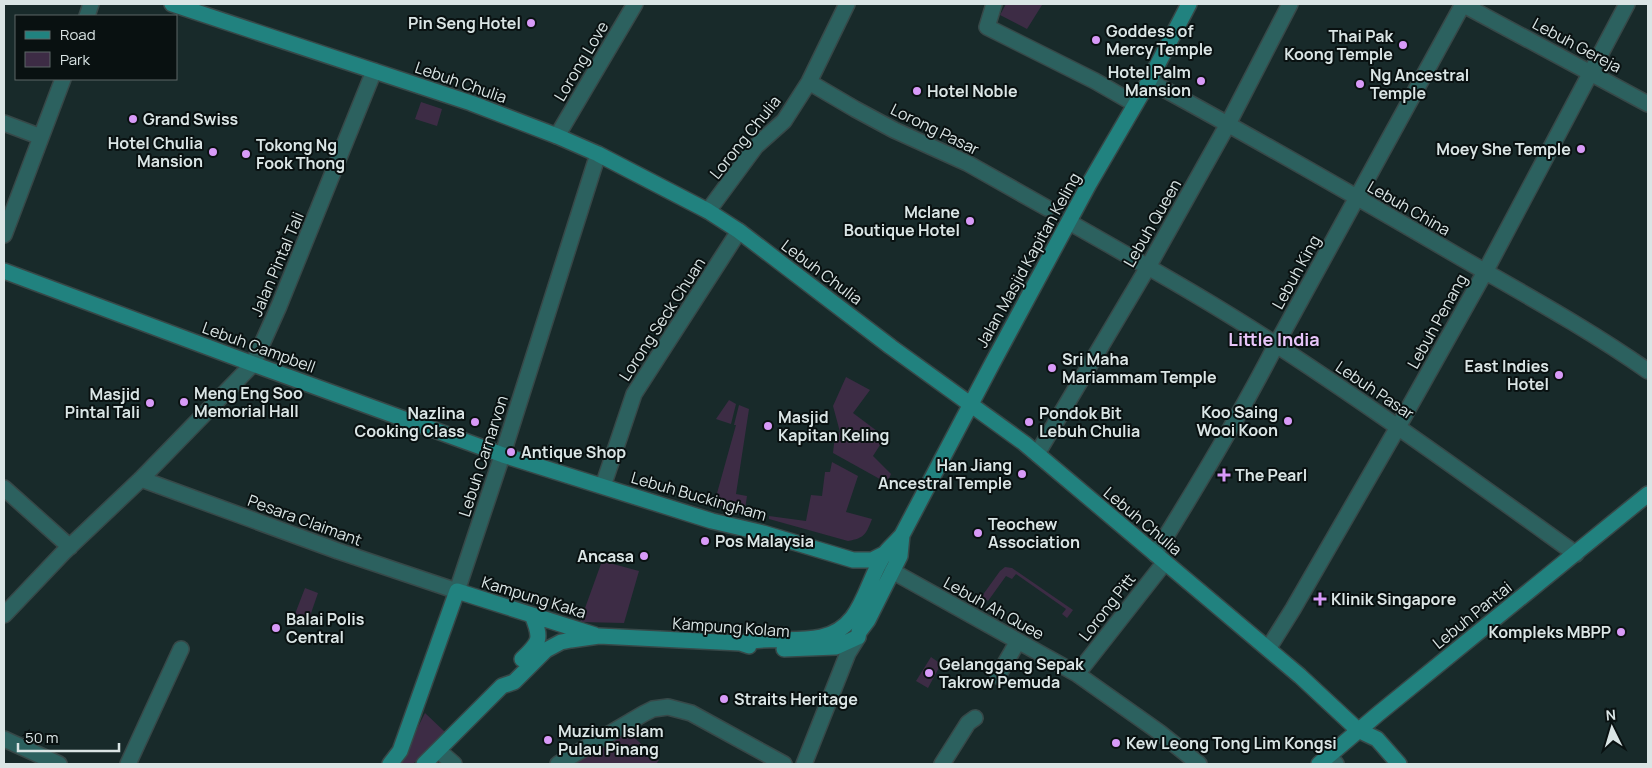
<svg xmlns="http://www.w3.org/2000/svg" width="1652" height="768" font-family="Manrope,sans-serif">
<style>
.green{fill:#3d2c45}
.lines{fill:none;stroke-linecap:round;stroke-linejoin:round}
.street-casing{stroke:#374848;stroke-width:18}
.secondary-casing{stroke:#374848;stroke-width:18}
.street{stroke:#2c615f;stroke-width:15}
.secondary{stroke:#21827f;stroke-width:15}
.poi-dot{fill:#d89af8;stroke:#091111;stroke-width:2}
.labels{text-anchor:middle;stroke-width:4;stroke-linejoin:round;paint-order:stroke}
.poi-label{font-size:16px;font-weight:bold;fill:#dae5e5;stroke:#091111;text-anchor:start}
.street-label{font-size:16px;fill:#dae5e5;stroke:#091111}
.neighbourhood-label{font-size:18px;font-weight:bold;fill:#e7c5f9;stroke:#091111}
</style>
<rect width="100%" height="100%" fill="#182a2a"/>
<path class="green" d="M1006,4H1040L1042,5L1027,29L1000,15Z
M421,102L442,109L437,126L415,119Z
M846,377L870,390L853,413L885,437L873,456L891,474L887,483L833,453L835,435L840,432L833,406Z
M729,400L736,404L731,424L716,419Z
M739,405L749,409L736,494L747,496L745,509L761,514L760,517L714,504L736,425H734Z
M832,462L858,476L846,512L872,519C866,534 865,538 848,541L769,519V516L806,521L811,495L822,496L825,472H830Z
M602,561L639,571L624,623L580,622Z
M1005,567L1012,568L1073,610L1067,618L1062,614L1066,609L1016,574L1012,579L1006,576L988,601L982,596L1000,571Z
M305,588L318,593L309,619L295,614Z
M931,657L941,664L928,688L916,681Z
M425,713L445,732L413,764H397L404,755Z
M628,732L659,760L656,764H574Z"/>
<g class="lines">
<defs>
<path id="street" d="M994,4L987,27L1095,81L1135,104
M1462,4L1648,104
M87,16L91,4
M1149,81C1253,137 1355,196 1458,256C1522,293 1587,328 1648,371
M809,82L855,109L894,130L967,163L1047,208
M4,123L41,137
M557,136L635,4
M708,211L756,146L784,121L809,82L847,4
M1069,222C1139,262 1210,301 1278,346C1379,412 1477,483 1576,554
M4,235L63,79
M1037,454L1148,267L1228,124L1290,4
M141,479L338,551L457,591L505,447L598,154
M603,486L634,394L739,231
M4,488L70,547
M1155,554C1198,485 1239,417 1276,345L1463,4
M892,571L1077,674L1159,732L1199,764
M4,615L63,553L141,479L253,364L279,306L374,71
M1268,649L1293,609L1398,427L1485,272L1627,4
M1077,674L1165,562
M998,676L1018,641
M4,739L59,764
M439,751L454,764
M1329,756L1336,764
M128,764L181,649
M558,764L643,714L653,709L668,707L691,713L784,764
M804,764L848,653L858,637
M942,764L968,723L975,718"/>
<path id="secondary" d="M172,4L471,103L557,136L598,154L708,211L739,231L891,347L1024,443L1300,676L1358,730L1377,739L1399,764
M4,271L253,364L503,455L712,521L763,533L853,560H872L886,553
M740,643C767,636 794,643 821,637C864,628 864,583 886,552C891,546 897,541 902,535L992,364L1089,184L1149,81L1189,4
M784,649L836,647L858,637L859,632L868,620L900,556L902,535
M522,659C540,642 542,639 532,615
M390,764L400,751L457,591L595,635
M424,764L502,686L514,682L546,650L561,642L571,640L599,636L740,643L749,646
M1319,764L1378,714L1648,494"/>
</defs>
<use href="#street" class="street-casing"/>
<use href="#secondary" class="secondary-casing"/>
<use href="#street" class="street"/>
<use href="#secondary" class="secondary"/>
</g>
<g class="poi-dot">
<circle cx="531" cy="23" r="5"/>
<circle cx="1096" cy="40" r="5"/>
<circle cx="1403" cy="45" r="5"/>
<circle cx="1201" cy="81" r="5"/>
<circle cx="1360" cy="84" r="5"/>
<circle cx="917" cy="91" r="5"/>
<circle cx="133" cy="119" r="5"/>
<circle cx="1581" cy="149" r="5"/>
<circle cx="213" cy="152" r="5"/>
<circle cx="246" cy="154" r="5"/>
<circle cx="970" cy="221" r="5"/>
<circle cx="1052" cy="368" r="5"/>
<circle cx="1559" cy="375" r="5"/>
<circle cx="184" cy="402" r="5"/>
<circle cx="150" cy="403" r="5"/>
<circle cx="1288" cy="421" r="5"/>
<circle cx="475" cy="422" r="5"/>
<circle cx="1029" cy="422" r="5"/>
<circle cx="768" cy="426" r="5"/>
<circle cx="511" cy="452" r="5"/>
<circle cx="1022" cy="474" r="5"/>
<path d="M1221.5 467.5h5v5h5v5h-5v5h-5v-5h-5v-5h5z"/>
<circle cx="978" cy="533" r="5"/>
<circle cx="705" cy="541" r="5"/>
<circle cx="644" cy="556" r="5"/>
<path d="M1317.5 591.5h5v5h5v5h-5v5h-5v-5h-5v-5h5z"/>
<circle cx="276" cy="628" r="5"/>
<circle cx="1621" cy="632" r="5"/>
<circle cx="929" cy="673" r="5"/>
<circle cx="724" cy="699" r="5"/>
<circle cx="548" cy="740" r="5"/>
<circle cx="1116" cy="743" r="5"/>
</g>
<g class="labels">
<g class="poi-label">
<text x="521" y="29" text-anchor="end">Pin Seng Hotel</text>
<text x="1106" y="37">Goddess of<tspan x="1106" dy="18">Mercy Temple</tspan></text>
<text x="1393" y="42" text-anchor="end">Thai Pak<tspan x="1393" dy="18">Koong Temple</tspan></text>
<text x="1191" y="78" text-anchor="end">Hotel Palm<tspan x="1191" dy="18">Mansion</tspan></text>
<text x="1370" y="81">Ng Ancestral<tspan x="1370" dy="18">Temple</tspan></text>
<text x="927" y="97">Hotel Noble</text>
<text x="143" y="125">Grand Swiss</text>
<text x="203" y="149" text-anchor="end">Hotel Chulia<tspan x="203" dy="18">Mansion</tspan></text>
<text x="256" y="151">Tokong Ng<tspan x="256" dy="18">Fook Thong</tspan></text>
<text x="1571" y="155" text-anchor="end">Moey She Temple</text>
<text x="960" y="218" text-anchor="end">Mclane<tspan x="960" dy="18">Boutique Hotel</tspan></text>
<text x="1062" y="365">Sri Maha<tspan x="1062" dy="18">Mariammam Temple</tspan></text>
<text x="1549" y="372" text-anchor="end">East Indies<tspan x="1549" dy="18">Hotel</tspan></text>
<text x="194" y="399">Meng Eng Soo<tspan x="194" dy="18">Memorial Hall</tspan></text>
<text x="140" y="400" text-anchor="end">Masjid<tspan x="140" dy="18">Pintal Tali</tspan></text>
<text x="1278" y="418" text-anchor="end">Koo Saing<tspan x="1278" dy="18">Wooi Koon</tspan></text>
<text x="465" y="419" text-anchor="end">Nazlina<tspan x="465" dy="18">Cooking Class</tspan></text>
<text x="1039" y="419">Pondok Bit<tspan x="1039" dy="18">Lebuh Chulia</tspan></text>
<text x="778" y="423">Masjid<tspan x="778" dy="18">Kapitan Keling</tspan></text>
<text x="521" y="458">Antique Shop</text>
<text x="1012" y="471" text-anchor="end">Han Jiang<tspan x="1012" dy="18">Ancestral Temple</tspan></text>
<text x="1235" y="481">The Pearl</text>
<text x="988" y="530">Teochew<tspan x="988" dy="18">Association</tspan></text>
<text x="715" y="547">Pos Malaysia</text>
<text x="634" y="562" text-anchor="end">Ancasa</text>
<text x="1331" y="605">Klinik Singapore</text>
<text x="286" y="625">Balai Polis<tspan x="286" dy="18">Central</tspan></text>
<text x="1611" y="638" text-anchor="end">Kompleks MBPP</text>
<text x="939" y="670">Gelanggang Sepak<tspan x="939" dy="18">Takrow Pemuda</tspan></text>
<text x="734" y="705">Straits Heritage</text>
<text x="558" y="737">Muzium Islam<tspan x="558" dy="18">Pulau Pinang</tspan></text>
<text x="1126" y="749">Kew Leong Tong Lim Kongsi</text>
</g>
<g class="street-label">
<text transform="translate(1577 45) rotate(28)" y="6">Lebuh Gereja</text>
<text transform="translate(581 61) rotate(-59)" y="6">Lorong Love</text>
<text transform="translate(461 82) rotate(19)" y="6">Lebuh Chulia</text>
<text transform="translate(935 129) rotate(26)" y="6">Lorong Pasar</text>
<text transform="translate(745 137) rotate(-51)" y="6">Lorong Chulia</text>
<text transform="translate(1409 208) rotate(30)" y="6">Lebuh China</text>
<text transform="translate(1152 223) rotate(-60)" y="6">Lebuh Queen</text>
<text transform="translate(1028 260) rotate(-61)" y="6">Jalan Masjid Kapitan Keling</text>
<text transform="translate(277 264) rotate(-67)" y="6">Jalan Pintal Tali</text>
<text transform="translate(822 272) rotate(37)" y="6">Lebuh Chulia</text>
<text transform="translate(1296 272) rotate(-61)" y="6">Lebuh King</text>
<text transform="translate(662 319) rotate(-57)" y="6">Lorong Seck Chuan</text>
<text transform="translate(1437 321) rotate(-61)" y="6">Lebuh Penang</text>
<text transform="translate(259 347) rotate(20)" y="6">Lebuh Campbell</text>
<text transform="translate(1375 390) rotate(34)" y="6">Lebuh Pasar</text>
<text transform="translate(483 456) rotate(-72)" y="6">Lebuh Carnarvon</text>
<text transform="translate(699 496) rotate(16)" y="6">Lebuh Buckingham</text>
<text transform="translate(305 520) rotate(20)" y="6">Pesara Claimant</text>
<text transform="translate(1143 521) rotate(40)" y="6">Lebuh Chulia</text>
<text transform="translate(534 597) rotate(17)" y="6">Kampung Kaka</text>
<text transform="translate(1107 607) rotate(-52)" y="6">Lorong Pitt</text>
<text transform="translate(994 608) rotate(29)" y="6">Lebuh Ah Quee</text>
<text transform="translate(1472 615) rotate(-39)" y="6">Lebuh Pantai</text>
<text transform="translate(731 627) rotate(4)" y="6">Kampung Kolam</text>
</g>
<g class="neighbourhood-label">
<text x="1274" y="346">Little India</text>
</g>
</g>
<rect width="1652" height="768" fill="none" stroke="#dae5e5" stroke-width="10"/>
<rect x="15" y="15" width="162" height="65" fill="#091111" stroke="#5d6666"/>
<rect x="25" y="31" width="25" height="8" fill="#21827f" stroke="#5d6666"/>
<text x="60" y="40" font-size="15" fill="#dae5e5">Road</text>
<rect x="25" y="52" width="25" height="15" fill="#3d2c45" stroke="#5d6666"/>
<text x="60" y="65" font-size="15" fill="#dae5e5">Park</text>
<g transform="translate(1612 728) rotate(355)" stroke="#091111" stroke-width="4" paint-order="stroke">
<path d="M0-4L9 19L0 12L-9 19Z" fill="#dae5e5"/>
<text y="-8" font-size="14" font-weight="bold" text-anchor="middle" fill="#dae5e5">N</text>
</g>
<path d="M18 743v8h101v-8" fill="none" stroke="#dae5e5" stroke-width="2.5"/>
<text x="25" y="743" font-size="15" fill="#dae5e5" stroke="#091111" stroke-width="4" paint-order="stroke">50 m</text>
</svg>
